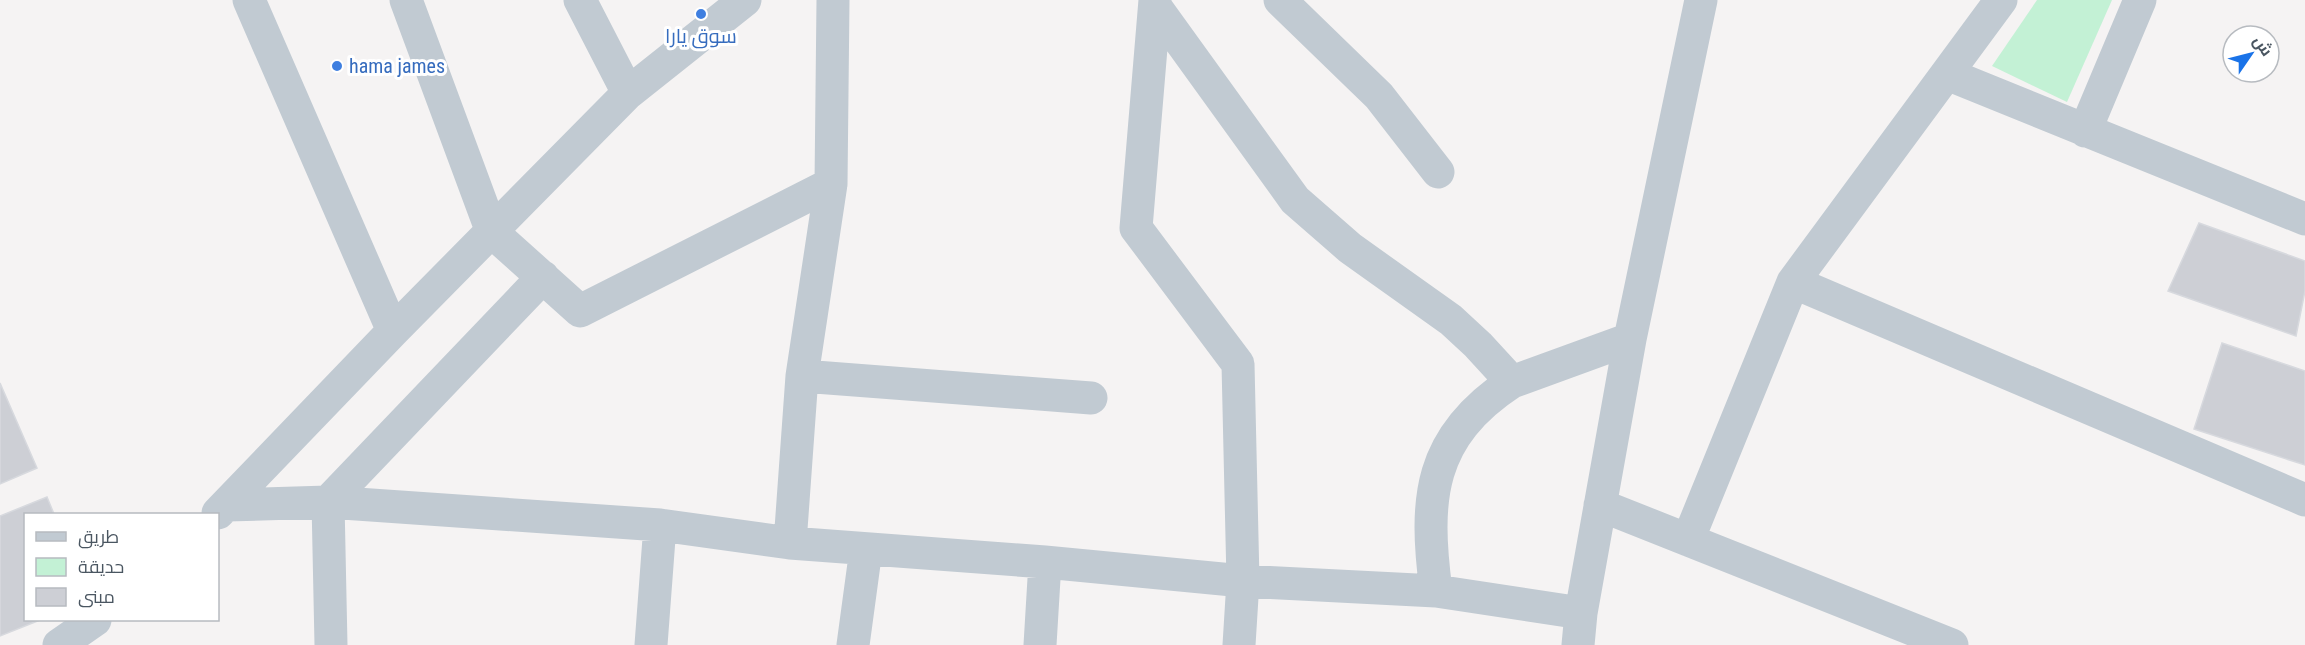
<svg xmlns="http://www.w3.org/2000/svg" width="2305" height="645" font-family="'Roboto Condensed',Cairo,sans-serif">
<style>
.green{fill:#c3f1d5}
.building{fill:#cdcfd5;stroke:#d7d9de;stroke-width:1.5}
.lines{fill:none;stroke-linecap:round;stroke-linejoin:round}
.street{stroke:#c1cad2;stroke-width:33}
.shop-dot{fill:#3f7fe0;stroke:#fff;stroke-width:2}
.labels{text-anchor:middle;stroke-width:6;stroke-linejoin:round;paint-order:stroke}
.shop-label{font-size:20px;fill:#366cbe;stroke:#fff}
</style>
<rect width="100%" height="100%" fill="#f5f3f3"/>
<path class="green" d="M2037,0H2112L2067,102L1992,66Z"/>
<path class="building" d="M2199,223L2305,261V291L2296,336L2168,291Z
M2222,343L2305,371V465L2194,429Z
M0,383L37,468L0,484Z
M47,497L54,514H26V620H40L0,636V516Z"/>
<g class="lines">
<path class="street" d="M249,0L393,331
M406,0L492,232L580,311L831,184
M580,0L628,93
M1155,0L1136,228L1238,364L1243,581L1239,645
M1280,0L1379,96L1438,172
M1155,6L1295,200L1350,248L1451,320L1478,345L1512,382L1630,339
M1947,74L2305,219
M2085,131L2140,0
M1793,282L2305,500
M802,376L1091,398
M227,505L328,502L660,525L790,543L1045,562L1243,581L1436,591L1581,613
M1600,505L1952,645
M218,513L393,331L628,93L745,0
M1688,540L1793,282L2001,0
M790,543L802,376L831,184L833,0
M1436,591C1424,499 1428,437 1512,382
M59,645L95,620
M331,645L328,502L543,277
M651,645L660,525
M853,645L866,549
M1040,645L1045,562
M1578,645L1581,613L1630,339L1701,0"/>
</g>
<g class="shop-dot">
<circle cx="701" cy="14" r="6"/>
<circle cx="337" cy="66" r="6"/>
</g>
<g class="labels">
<g class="shop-label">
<text x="701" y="43">سوق یارا</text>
<text x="349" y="73" text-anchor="start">hama james</text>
</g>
</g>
<rect x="24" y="513" width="195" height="108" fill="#ffffff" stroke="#b7bbc0" stroke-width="1.5"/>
<rect x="36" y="532" width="30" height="9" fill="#c1cad2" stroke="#b7bbc0" stroke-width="1.5"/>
<text x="78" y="543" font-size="18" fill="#4a5661">طريق</text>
<rect x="36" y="558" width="30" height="18" fill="#c3f1d5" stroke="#b7bbc0" stroke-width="1.5"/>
<text x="78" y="573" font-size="18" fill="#4a5661">حديقة</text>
<rect x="36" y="588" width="30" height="18" fill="#cdcfd5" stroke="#b7bbc0" stroke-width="1.5"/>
<text x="78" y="603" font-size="18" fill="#4a5661">مبنى</text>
<g transform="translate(2251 54) rotate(55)"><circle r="28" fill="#ffffff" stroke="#b7bbc0" stroke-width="1.5"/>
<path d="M0-4.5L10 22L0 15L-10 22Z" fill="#1a73e8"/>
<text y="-9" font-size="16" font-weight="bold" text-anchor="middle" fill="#4a5661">ش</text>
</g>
</svg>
